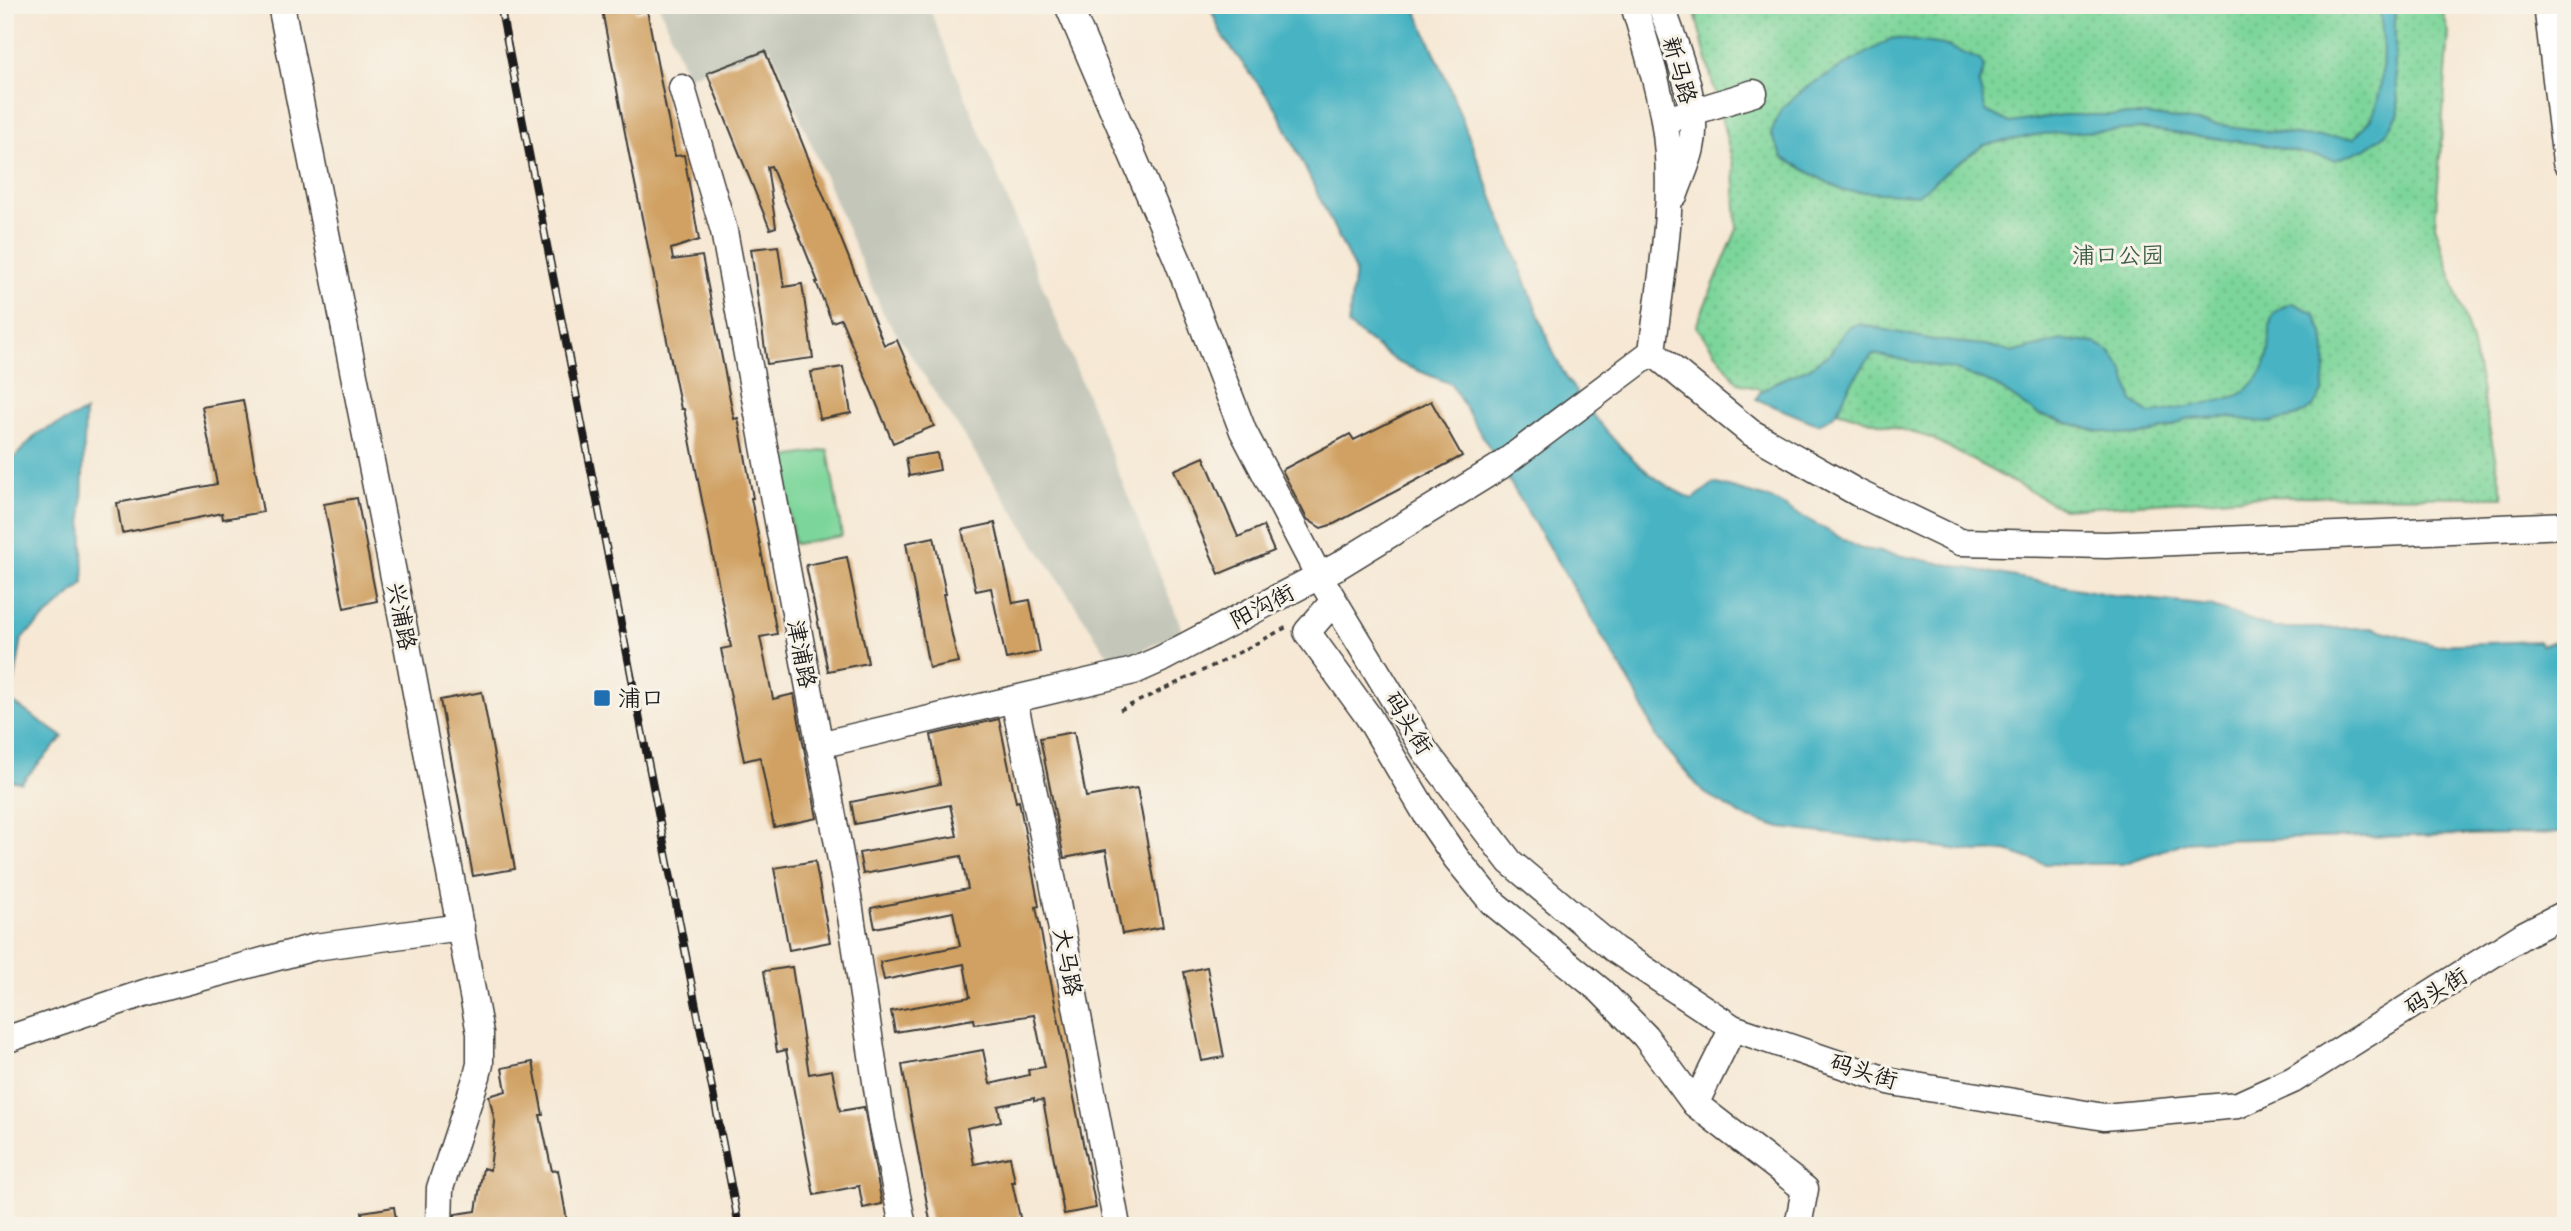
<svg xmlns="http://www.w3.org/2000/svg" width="2571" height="1231" font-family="Dekko,'LXGW WenKai TC',sans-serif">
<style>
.railway{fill:#c3c6b9}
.green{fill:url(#green-dots);stroke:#4c785b;stroke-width:2}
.pitch{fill:#7cd59a;stroke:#4c785b;stroke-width:2}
.water{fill:#46b3c3;stroke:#316870;stroke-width:2}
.building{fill:#d0a163}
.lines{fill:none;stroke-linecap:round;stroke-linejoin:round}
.minor-casing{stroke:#3d3b38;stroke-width:29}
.path{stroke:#3d3b38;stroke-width:3.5;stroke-dasharray:5 5;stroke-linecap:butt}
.minor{stroke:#fff;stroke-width:26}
.rail-casing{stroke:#1c1c1c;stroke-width:8}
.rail{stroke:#f7f3e8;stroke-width:5;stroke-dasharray:16;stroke-linecap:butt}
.poi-dot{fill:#1f6fb2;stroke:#f7f3e8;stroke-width:2.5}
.labels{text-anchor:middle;stroke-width:6;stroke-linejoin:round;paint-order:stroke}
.street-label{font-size:23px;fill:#1c1c1c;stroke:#f7f3e8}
.park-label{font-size:23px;fill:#3e5d48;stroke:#f7f3e8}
.poi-label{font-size:23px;fill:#1c1c1c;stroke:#f7f3e8;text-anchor:start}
</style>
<defs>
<pattern id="green-dots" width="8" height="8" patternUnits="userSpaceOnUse" patternTransform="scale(1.75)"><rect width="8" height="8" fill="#7cd59a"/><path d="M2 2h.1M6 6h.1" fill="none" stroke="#6bb684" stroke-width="1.8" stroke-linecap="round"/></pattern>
</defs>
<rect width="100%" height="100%" fill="#f7f3e8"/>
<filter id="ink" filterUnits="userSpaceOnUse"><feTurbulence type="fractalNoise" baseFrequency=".0143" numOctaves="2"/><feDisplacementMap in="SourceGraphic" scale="14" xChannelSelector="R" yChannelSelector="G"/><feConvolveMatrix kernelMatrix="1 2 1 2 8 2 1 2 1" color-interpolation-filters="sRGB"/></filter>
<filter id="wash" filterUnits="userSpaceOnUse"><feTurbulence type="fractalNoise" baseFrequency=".00686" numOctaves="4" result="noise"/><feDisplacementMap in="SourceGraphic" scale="28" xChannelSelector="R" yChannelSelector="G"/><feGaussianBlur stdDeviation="1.57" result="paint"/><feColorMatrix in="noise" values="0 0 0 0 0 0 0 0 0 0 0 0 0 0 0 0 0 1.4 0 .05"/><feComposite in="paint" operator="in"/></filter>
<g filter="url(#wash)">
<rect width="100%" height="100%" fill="#f6e8d4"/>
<path class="railway" d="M659,5H928L1183,631L1113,663L883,313L770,47L687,77Z"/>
<path class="green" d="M1693,5H2441L2449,33L2435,225L2472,342L2503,497L2263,496L2063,509L1931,438L1738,383L1696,326L1737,229L1734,168Z"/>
<path class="pitch" d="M828,450L842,536L794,544L780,458Z"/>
<path class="water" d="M1209,5H1414L1447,81L1554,354C1560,364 1563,374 1570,383C1601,428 1641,478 1693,499L1714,483L1771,499L1859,548L2112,595L2210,606L2274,628H2373L2434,645L2538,641L2540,645L2566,640V833L2212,840L2186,842L2123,864H2045L2007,851L1978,852L1781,828L1745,817L1703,792L1657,738L1635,691L1451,384L1397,362L1348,325L1355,271L1276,108L1223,37Z
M2378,5H2395V67L2399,113L2386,134L2366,148L2336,160L2257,144L2143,129L2042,134L1984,145L1947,171L1918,195L1843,191L1783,158L1771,134L1781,109L1808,86L1893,38L1944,45L1980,60L1984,68L1979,84L1986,111L2010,123L2062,115H2147L2302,136L2354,138C2360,131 2367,124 2372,116C2385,92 2385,32 2378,5Z
M2293,303L2314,313L2323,333L2326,360L2323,391L2313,407L2298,416L2267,423L2229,417L2186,419L2171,427L2138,436L2097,431L2037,414L1995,385L1956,370L1873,354C1864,364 1856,376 1849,387C1838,407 1841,416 1817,424L1756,399L1760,392L1776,382L1809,368L1830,353L1847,328L1859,324L1933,340L1985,345L2014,352L2062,340L2096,343L2111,353L2123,369L2133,402L2150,414C2167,410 2230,401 2241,394C2256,383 2267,369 2269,350C2272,324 2263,312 2293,303Z
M85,412L82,507L84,583L22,638L11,701L63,737L21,783L5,779V467L38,433Z"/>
<g id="blocks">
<path class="building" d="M629,5H634L636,12L647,10L675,156L684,155L699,240L671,249L673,260L702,256L734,419L738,418L753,498H751L777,634L760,637L773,699L794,694L817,818L774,827L760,757L744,761L721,649L731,647L684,409H681L629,154L602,10Z
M765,51L884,345L897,340L934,426L893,443L841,319L832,322L816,282H818L771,166L767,167L776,227L770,229L707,73Z
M778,246L784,287L802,284L813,358L767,364L751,249Z
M843,367L851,413L820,419L811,372Z
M243,400L263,512L223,519L222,513L122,533L117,503L217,484L202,407Z
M1431,401L1462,456L1334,524L1321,528L1307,519L1282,470L1350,434L1354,440Z
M937,453L940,470L909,476L906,458Z
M1204,457L1238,537L1263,526L1274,551L1219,574L1174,470Z
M357,498L377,601L344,608L324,504Z
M995,523L1013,603L1030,600L1040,652L1006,659L991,588L976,591L962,530Z
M934,537L946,594H943L958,662L929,668L906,543Z
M847,557L868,663L828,671L806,565Z
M482,692L515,869L473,876L440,700Z
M999,719L1016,802L1019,801L1039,906L1036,907L1096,1208L1064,1214L1043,1100L1034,1101V1098L998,1106L1001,1121L967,1128L974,1164L1010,1157L1015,1182H1012L1022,1226H931L902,1065L983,1050L990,1084L1029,1075L1028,1070L1045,1067L1034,1015L975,1024L974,1019L895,1032L891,1011L970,997L964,964L884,980L880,962L960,946L953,912L875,928L871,908L968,889L961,856L863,874L859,853L957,836L950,805L855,824L851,802L940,784L931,735Z
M1074,732L1086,797L1137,788L1163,927L1122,934L1106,850L1064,858L1040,738Z
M815,861L830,942L789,950L774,868Z
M792,967L809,1074L832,1070L840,1111L864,1107L882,1204L863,1208L859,1186L814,1195L786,1050L777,1052L764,971Z
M1207,967L1224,1057L1202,1061L1184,972Z
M533,1062L543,1115H540L552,1171L558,1170L568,1226H455V1214L476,1211L483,1168L490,1170L495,1122L489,1096L506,1091L502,1068Z
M394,1207L397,1226H365L362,1212Z"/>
</g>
</g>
<g filter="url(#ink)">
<use href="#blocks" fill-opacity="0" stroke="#3d3b38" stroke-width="2"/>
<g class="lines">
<defs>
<path id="minor" d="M281,5L402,618L480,1033V1064L477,1076L440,1188L439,1226
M1068,5L1178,261L1243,431L1319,576L1425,751L1510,862L1614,949L1733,1028L1892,1082L2104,1117L2238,1105L2293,1080L2525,934L2566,913
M1634,5C1645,43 1658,82 1664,120C1677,196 1661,276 1652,352
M1661,5C1675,46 1701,105 1691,148C1688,163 1680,179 1675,194
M2547,5L2566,162
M682,88L724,231L849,903L882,1121L903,1226
M1676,117L1754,93
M1652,352L1750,432L1858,493L1960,542L2106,545L2566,525
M1334,601L1307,632L1368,716L1428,817L1456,858L1492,902L1601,991L1645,1036L1695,1104
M1014,700L1053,882L1117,1226
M819,745L1134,671L1161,659L1338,566L1499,467L1652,352
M1733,1028L1695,1104L1805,1189L1798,1226
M5,1040L144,993L315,947L461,927"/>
</defs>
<use href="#minor" class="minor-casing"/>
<path class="path" d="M1120,710L1223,661L1287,627"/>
<use href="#minor" class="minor"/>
<defs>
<path id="rail" d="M500,5L739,1226"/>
</defs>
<use href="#rail" class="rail-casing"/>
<use href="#rail" class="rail"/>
</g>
</g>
<rect class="poi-dot" x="593" y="689" width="18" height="18" rx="3.5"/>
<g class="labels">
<g class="street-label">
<text transform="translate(1680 70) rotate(74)" y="8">新马路</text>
<text transform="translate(1262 606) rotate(-28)" y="8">阳沟街</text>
<text transform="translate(402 616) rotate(79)" y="8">兴浦路</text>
<text transform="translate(802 654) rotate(79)" y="8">津浦路</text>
<text transform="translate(1409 723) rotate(58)" y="8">码头街</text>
<text transform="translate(1068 962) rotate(79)" y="8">大马路</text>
<text transform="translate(2436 991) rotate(-32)" y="8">码头街</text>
<text transform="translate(1864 1071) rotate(17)" y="8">码头街</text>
</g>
<g class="park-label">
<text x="2118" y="263">浦口公园</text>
</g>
<g class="poi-label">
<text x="618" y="706">浦口</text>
</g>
</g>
<rect width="2571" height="1231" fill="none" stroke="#f7f3e8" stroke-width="28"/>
</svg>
